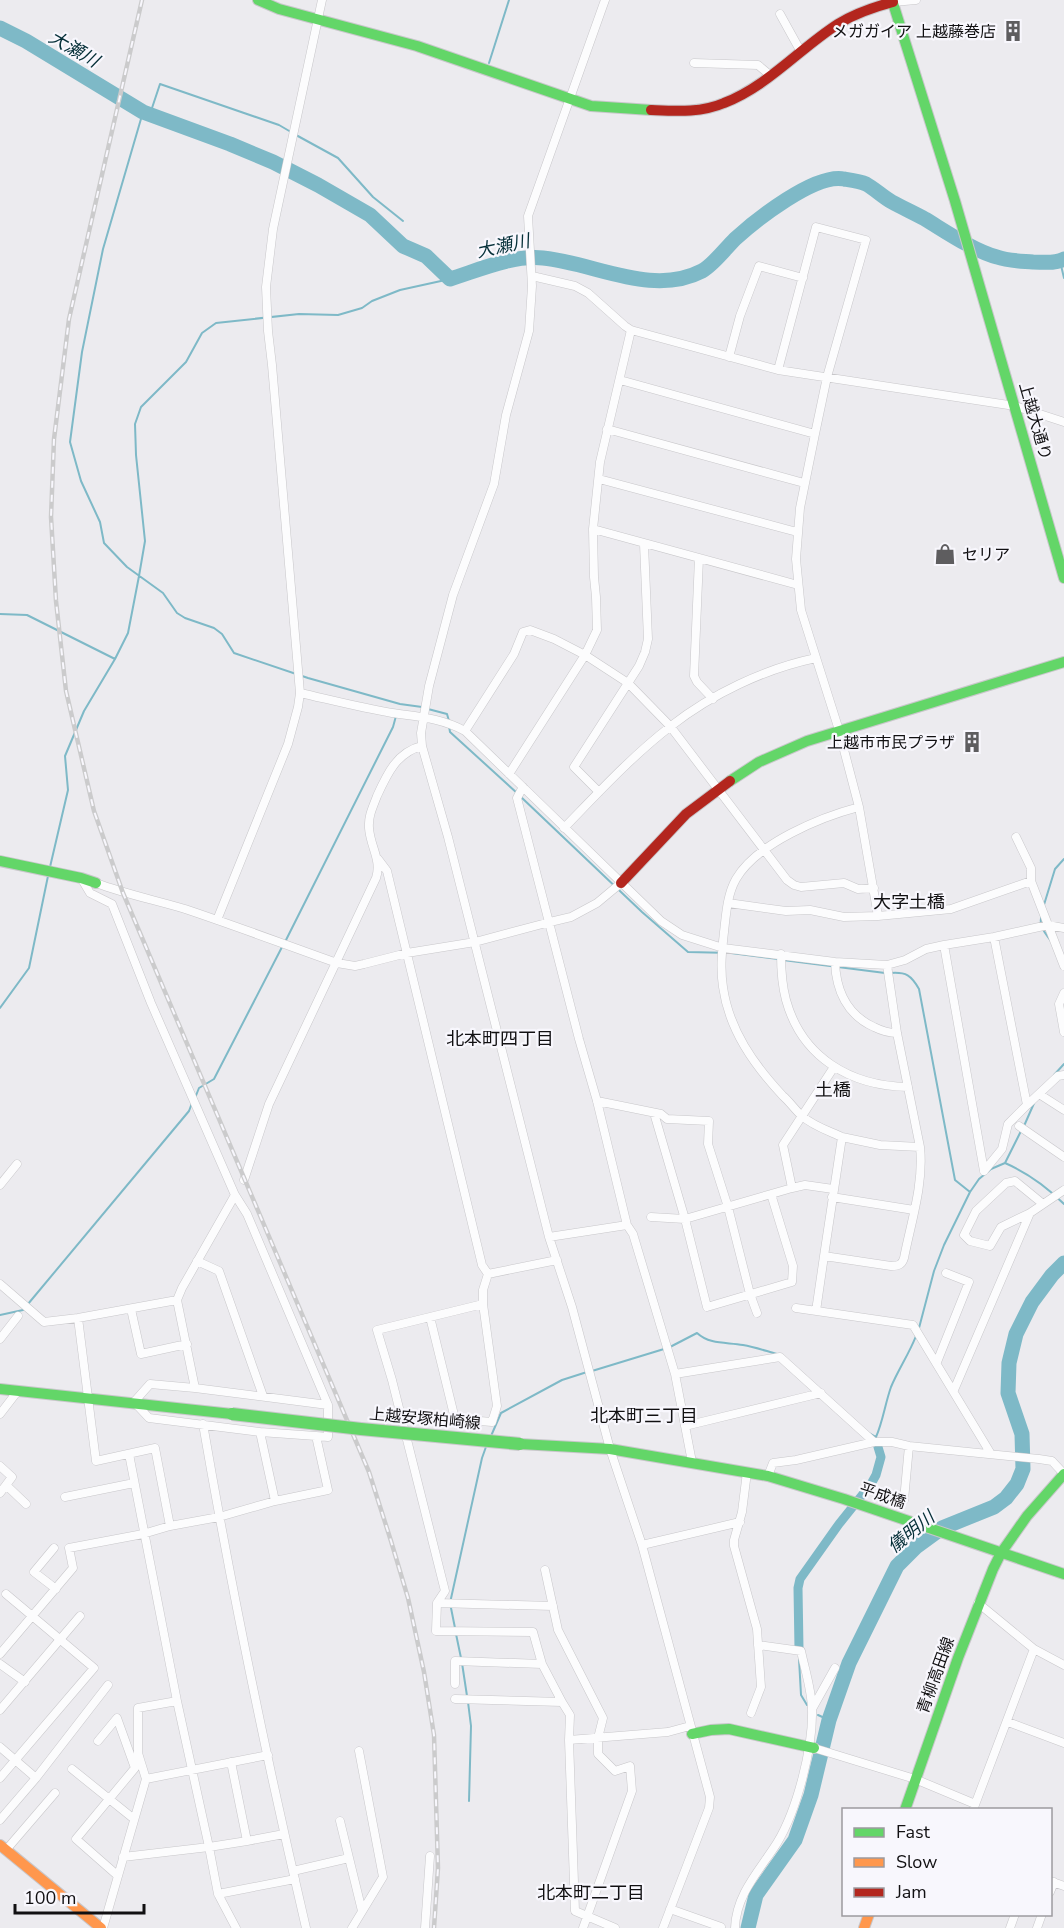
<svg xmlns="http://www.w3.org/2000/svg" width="1064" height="1928" font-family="'Nunito Sans','Noto Sans JP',sans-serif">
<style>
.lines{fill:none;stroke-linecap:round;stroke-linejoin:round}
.stream{stroke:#7eb9c7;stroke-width:2}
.canal{stroke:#7eb9c7;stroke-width:9}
.river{stroke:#7eb9c7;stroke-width:15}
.street-casing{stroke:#c8c7ca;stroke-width:9}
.fast-casing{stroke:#c8c7ca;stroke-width:12}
.slow-casing{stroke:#c8c7ca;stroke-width:12}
.jam-casing{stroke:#c8c7ca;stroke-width:12}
.street{stroke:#fcfcfd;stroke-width:8}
.fast{stroke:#63d668;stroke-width:10}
.slow{stroke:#ff974d;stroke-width:10}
.jam{stroke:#b3261e;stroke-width:10}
.rail-casing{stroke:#cbcbcc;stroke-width:4.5}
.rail{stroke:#f8f7fd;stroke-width:2;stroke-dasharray:7;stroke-linecap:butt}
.fast-bridge-casing{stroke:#c8c7ca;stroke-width:14;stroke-linecap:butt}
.fast-bridge{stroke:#63d668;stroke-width:12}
.labels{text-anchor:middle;stroke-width:4.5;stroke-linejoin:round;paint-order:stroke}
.poi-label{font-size:16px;fill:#111012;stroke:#f8f7fd;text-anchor:end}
.street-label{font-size:16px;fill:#111012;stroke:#f8f7fd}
.water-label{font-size:18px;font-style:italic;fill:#052f38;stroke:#f8f7fd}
.neighbourhood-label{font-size:18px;fill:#111012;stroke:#f8f7fd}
</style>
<rect width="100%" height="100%" fill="#ecebef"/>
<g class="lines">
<path class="stream" d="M489,63L509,0
M143,112L103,249L82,352L70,442L81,481L100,522L104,543L127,567L163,593L177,613L185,618L214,628L222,634L234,653L308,678L400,704L422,707
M150,114L160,84L279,125L291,132
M296,135L338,158L373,197L403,221
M1060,261L1064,278
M0,614L27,615L115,659
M428,709L447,714L449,721
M449,726L450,732L517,793
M521,797L642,912L688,952L731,953L778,959
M50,867L68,790L65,756L84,711L115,659L128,633L139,576L145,541L136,455L135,424L141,407L186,362L202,333L216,323L299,314L338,315L362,308L372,301L400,290L450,279
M1043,908L1055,869L1064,859
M1042,914C1038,925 1044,932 1051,941
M285,942L393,727L396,716
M783,960L885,973
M891,973C906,972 911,975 919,989L955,1180L970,1192
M0,1008L29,968L48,876
M1054,1075L1064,1064
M195,1098L199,1088L214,1079L282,947
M1024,1126L1035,1101
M1005,1163C1028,1173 1046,1186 1064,1204
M0,1315L23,1310L189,1111L192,1103
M919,1328L934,1271L944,1245L970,1192L979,1179L991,1169L1005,1163L1021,1131
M670,1347L697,1333C710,1345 727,1342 743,1345C755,1347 766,1351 777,1354
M592,1371L664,1349
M869,1433L876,1437
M491,1436L501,1413L562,1380L587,1372
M876,1437C883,1421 885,1404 891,1387C898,1370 909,1354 916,1336
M455,1628L450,1603L482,1458L487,1444
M456,1634L461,1658
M799,1659L801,1695L807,1705
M462,1663L467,1696
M468,1702L471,1726L469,1801
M818,1715L829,1720"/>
<path class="canal" d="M799,1649L798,1588L800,1579L839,1524L871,1484L876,1475L881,1457L878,1447"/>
<path class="river" d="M0,28L26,41L143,112L230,144L273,162L318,185L370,215L403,246L426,256L450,279C479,270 512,255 543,258C595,263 652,297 702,271C713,265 726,248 735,239C756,220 815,173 844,179C851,180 860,181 866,184C875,189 883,197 892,202C903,208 914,213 925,219C945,231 974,251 997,257C1008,261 1021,261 1033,262C1043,262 1055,264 1064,259
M748,1928L756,1895L795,1840L811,1795L829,1720L849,1663L897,1566L916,1547L942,1528L994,1507L1006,1498L1017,1484L1023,1469L1022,1434L1008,1393L1009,1363L1016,1334L1032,1302L1052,1275L1064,1263"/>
<defs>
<path id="street" d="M605,0L528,216L532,286L529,331L506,415L494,484L453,595L429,686L421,733L422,746L448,837L549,1237L572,1307L610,1449L642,1545L710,1797L709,1808L663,1928
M893,2L916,0
M780,14L801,52
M694,63L758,65L771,76
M532,276L575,286L588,293L625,326L631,330L778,370L1015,406L1064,422
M729,357L740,316L759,266L803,278
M778,370L816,227L866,240L827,377L815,434L800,508L796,559L801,610L838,727L859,807L878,916L951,909L1031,881L1064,966
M620,380L815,434
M607,429L804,483
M599,479L797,532
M593,529L798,585
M699,558L694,676L697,682L713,699
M300,693C331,700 362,708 392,713C419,717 441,718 465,731L661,921L682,935L723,948L835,962L887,965L905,960L926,949L944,945L994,937L1048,925L1064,928
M465,731L514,654L523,632L530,630L554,639L585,655L628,683L670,726L787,880L794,885L801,887L844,883L858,889L874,888
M509,774L585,655L597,630L596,597L594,577L593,529L600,462L631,330
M523,787L517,798L579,1039L597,1101L627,1225L633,1234L675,1374L692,1462
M599,792L574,767L639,666L645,652L648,639L644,544
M564,828C598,793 632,756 671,726C712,694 764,669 816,658
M1016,837L1031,868V881
M378,859L387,871L482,1265L488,1274
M96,883C125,894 155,900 185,909C236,926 286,945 337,963L355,966L364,964L407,953L475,942L550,922L571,917L597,903L621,883
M728,903L786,911L810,910L844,917L878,916
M217,920L288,744L298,707L300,693L272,365L268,331L266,287L273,229L322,0
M944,945L984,1171
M781,954C781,969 782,985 786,1000C802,1058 851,1086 908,1087
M835,962C836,990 847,1015 874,1027C882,1031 889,1033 897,1033
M887,965L897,1033L920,1147C924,1184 911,1222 904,1258C902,1265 898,1266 891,1266L824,1256L842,1137L880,1145L920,1147
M1064,993L1059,1004L1064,1032
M1039,1094L1064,1110
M597,1101L661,1114L667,1119L709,1121L708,1144L728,1207L750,1294L757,1313
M1027,1105L1058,1076L1064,1075
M654,1113L685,1219L707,1307L792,1282L793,1266L771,1194
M1019,1126L1064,1157
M842,1137C829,1131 813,1126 802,1116C795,1110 790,1102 783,1096C754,1065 729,1030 723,987C720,968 722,950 724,932C726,915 727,895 736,879C757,843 821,817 859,807
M984,1171L1002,1149L1008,1124L1027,1105L994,937
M244,1180L269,1104L376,878C382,860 370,846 369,828C368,816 373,807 377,796C387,774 397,752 422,746
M0,1185L17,1164
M833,1189L805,1185L792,1188L783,1145L834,1067
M832,1197L914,1210
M1030,1213L1001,1227L990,1246L970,1241L964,1235L976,1211L1006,1183L1015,1181L1043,1204
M651,1217L685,1219L792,1188
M549,1237L627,1225
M557,1260L488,1274L483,1290V1304L377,1330L392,1380L445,1591L437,1603L436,1631L533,1632L542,1664L562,1702
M197,1261L219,1271L263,1396
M0,1284L44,1322L78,1318L177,1300
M796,1308L913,1325L991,1454
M131,1309L141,1354L187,1344
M816,1311L824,1256
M430,1317L455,1419L492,1422L497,1406L483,1304
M78,1318L96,1461L155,1448L170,1526
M0,1339L18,1316
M937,1362L969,1282L946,1273
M675,1374L780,1357L874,1442
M195,1388L177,1300L182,1288L235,1195
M954,1390L1030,1213L1064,1190
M0,1414L17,1392
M203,1424C232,1593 267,1761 306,1928
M685,1426L821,1393
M260,1432L275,1501
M316,1436L328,1437V1405
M129,1454L177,1701
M0,1466L12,1477L0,1493
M747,1472L742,1512L734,1540V1546L757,1629L761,1687L751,1713
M768,1476L773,1463L796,1460L874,1442H892L909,1446L1039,1459L1052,1461L1064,1474
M6,1485L26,1504
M65,1497L134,1483
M904,1500L909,1446
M642,1545L740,1522
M54,1548L34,1572L56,1589
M545,1570L558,1630L603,1718L598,1738V1754L615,1771L630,1766L632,1791L583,1928
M437,1603L553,1606
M978,1603L1034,1649L1064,1665
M0,1654L73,1568L69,1548L143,1534L170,1526L219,1517L275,1501L328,1490L316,1436L260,1432L149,1418L134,1402L150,1384L195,1388L328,1405L247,1214L235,1195L151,1003L112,904L90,893L81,878
M0,1664L25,1682
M455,1684V1661L542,1664
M455,1699L562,1702L570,1715L569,1740L575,1911L615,1928
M812,1709L835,1668
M0,1710L80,1616
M1008,1722L1064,1743
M569,1740L668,1732L690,1726
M98,1741L117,1718L135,1768L76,1839L117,1875
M0,1747L36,1778
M814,1748L915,1779L975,1804
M231,1762L247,1841L284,1834
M72,1769L134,1819
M0,1778L94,1668L6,1594
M146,1779L268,1755
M973,1810L1034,1649
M0,1820L36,1778L108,1685
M340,1821L362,1911
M6,1850L55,1793
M123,1857L209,1847L218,1894L295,1879
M293,1871L349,1858
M1050,1881L1064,1886
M1050,1892L1054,1882
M218,1894L236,1928
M670,1909L721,1927
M103,1928L146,1779L138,1753V1708L177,1701L209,1847L247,1841
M352,1928L383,1877L359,1751
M425,1928L430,1856
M735,1928C736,1894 760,1870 777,1843C797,1810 813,1748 812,1710C812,1691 805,1670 801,1651L758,1645
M1010,1928L1015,1914
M1037,1928L1042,1914"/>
<path id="fast" d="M258,0L279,9L417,46L591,106L651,110
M892,0L955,201L1064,578
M730,781L759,762L807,741L1064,662
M0,861L81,878L96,883
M0,1389C77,1398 155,1405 232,1414
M520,1444L610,1449L768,1476L844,1499L1064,1574
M692,1734L711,1730L729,1729L814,1748
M905,1810L958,1658L993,1569L1001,1553L1027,1516L1064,1474"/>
<path id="slow" d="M0,1845L101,1928
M864,1928L869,1914"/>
<path id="jam" d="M651,110C675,111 701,113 724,103C768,86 799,49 838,24C854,14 874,7 893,2
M621,883L686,814L730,781"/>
</defs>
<use href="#street" class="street-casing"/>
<use href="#fast" class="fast-casing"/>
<use href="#slow" class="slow-casing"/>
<use href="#jam" class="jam-casing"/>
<use href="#street" class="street"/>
<use href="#fast" class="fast"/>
<use href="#slow" class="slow"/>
<use href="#jam" class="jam"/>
<defs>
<path id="rail" d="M142,0L69,319L54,439L51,517L56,601L66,691L94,811L123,893L369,1472L391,1541L408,1598L424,1672L434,1735L438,1868L434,1928"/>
</defs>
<use href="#rail" class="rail-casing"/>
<use href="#rail" class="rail"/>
<defs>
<path id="fast-bridge" d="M232,1414L361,1429L520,1444"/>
</defs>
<use href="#fast-bridge" class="fast-bridge-casing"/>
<use href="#fast-bridge" class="fast-bridge"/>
</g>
<defs>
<symbol id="building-bare" viewBox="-9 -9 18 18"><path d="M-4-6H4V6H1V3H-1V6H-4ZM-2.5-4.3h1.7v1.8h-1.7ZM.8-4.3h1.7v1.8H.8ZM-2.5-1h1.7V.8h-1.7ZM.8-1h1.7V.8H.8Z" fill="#5e5d5f" stroke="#f8f7fd" stroke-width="2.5" paint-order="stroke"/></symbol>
<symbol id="shop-bare" viewBox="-9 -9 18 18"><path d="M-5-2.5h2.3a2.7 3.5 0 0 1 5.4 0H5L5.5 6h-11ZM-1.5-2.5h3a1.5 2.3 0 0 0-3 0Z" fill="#5e5d5f" stroke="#f8f7fd" stroke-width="2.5" paint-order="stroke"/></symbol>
</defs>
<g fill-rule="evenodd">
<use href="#building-bare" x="998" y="16" width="30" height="30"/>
<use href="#shop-bare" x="930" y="539" width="30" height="30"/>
<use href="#building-bare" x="957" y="727" width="30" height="30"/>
</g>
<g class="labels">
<g class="poi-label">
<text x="996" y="37">メガガイア 上越藤巻店</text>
<text x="962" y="560" text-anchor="start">セリア</text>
<text x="955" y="748">上越市市民プラザ</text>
</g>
<g class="street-label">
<text transform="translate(1036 421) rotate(74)" y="6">上越大通り</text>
<text transform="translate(425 1418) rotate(5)" y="6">上越安塚柏崎線</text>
<text transform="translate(883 1495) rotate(19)" y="6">平成橋</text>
<text transform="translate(935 1675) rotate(-70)" y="6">青柳高田線</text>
</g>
<g class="water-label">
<text transform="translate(74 49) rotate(30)" y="6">大瀬川</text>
<text transform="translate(503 246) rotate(-12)" y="6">大瀬川</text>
<text transform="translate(911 1532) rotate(-39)" y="6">儀明川</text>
</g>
<g class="neighbourhood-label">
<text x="909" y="908">大字土橋</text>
<text x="500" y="1045">北本町四丁目</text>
<text x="833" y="1096">土橋</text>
<text x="644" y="1422">北本町三丁目</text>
<text x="591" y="1899">北本町二丁目</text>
</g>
</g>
<rect x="842" y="1808" width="210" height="108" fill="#f8f7fd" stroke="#9c9b9f" stroke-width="1.5"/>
<rect x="854" y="1828" width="30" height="9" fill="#63d668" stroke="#9c9b9f" stroke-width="1.5"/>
<text x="896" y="1838" font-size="18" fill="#111012">Fast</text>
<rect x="854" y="1858" width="30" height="9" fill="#ff974d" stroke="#9c9b9f" stroke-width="1.5"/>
<text x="896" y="1868" font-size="18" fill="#111012">Slow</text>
<rect x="854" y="1888" width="30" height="9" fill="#b3261e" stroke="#9c9b9f" stroke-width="1.5"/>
<text x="896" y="1898" font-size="18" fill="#111012">Jam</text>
<path d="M15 1904v9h129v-9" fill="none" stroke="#111012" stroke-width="3"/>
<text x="24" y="1904" font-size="18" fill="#111012" stroke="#f8f7fd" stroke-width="4.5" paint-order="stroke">100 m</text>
</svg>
